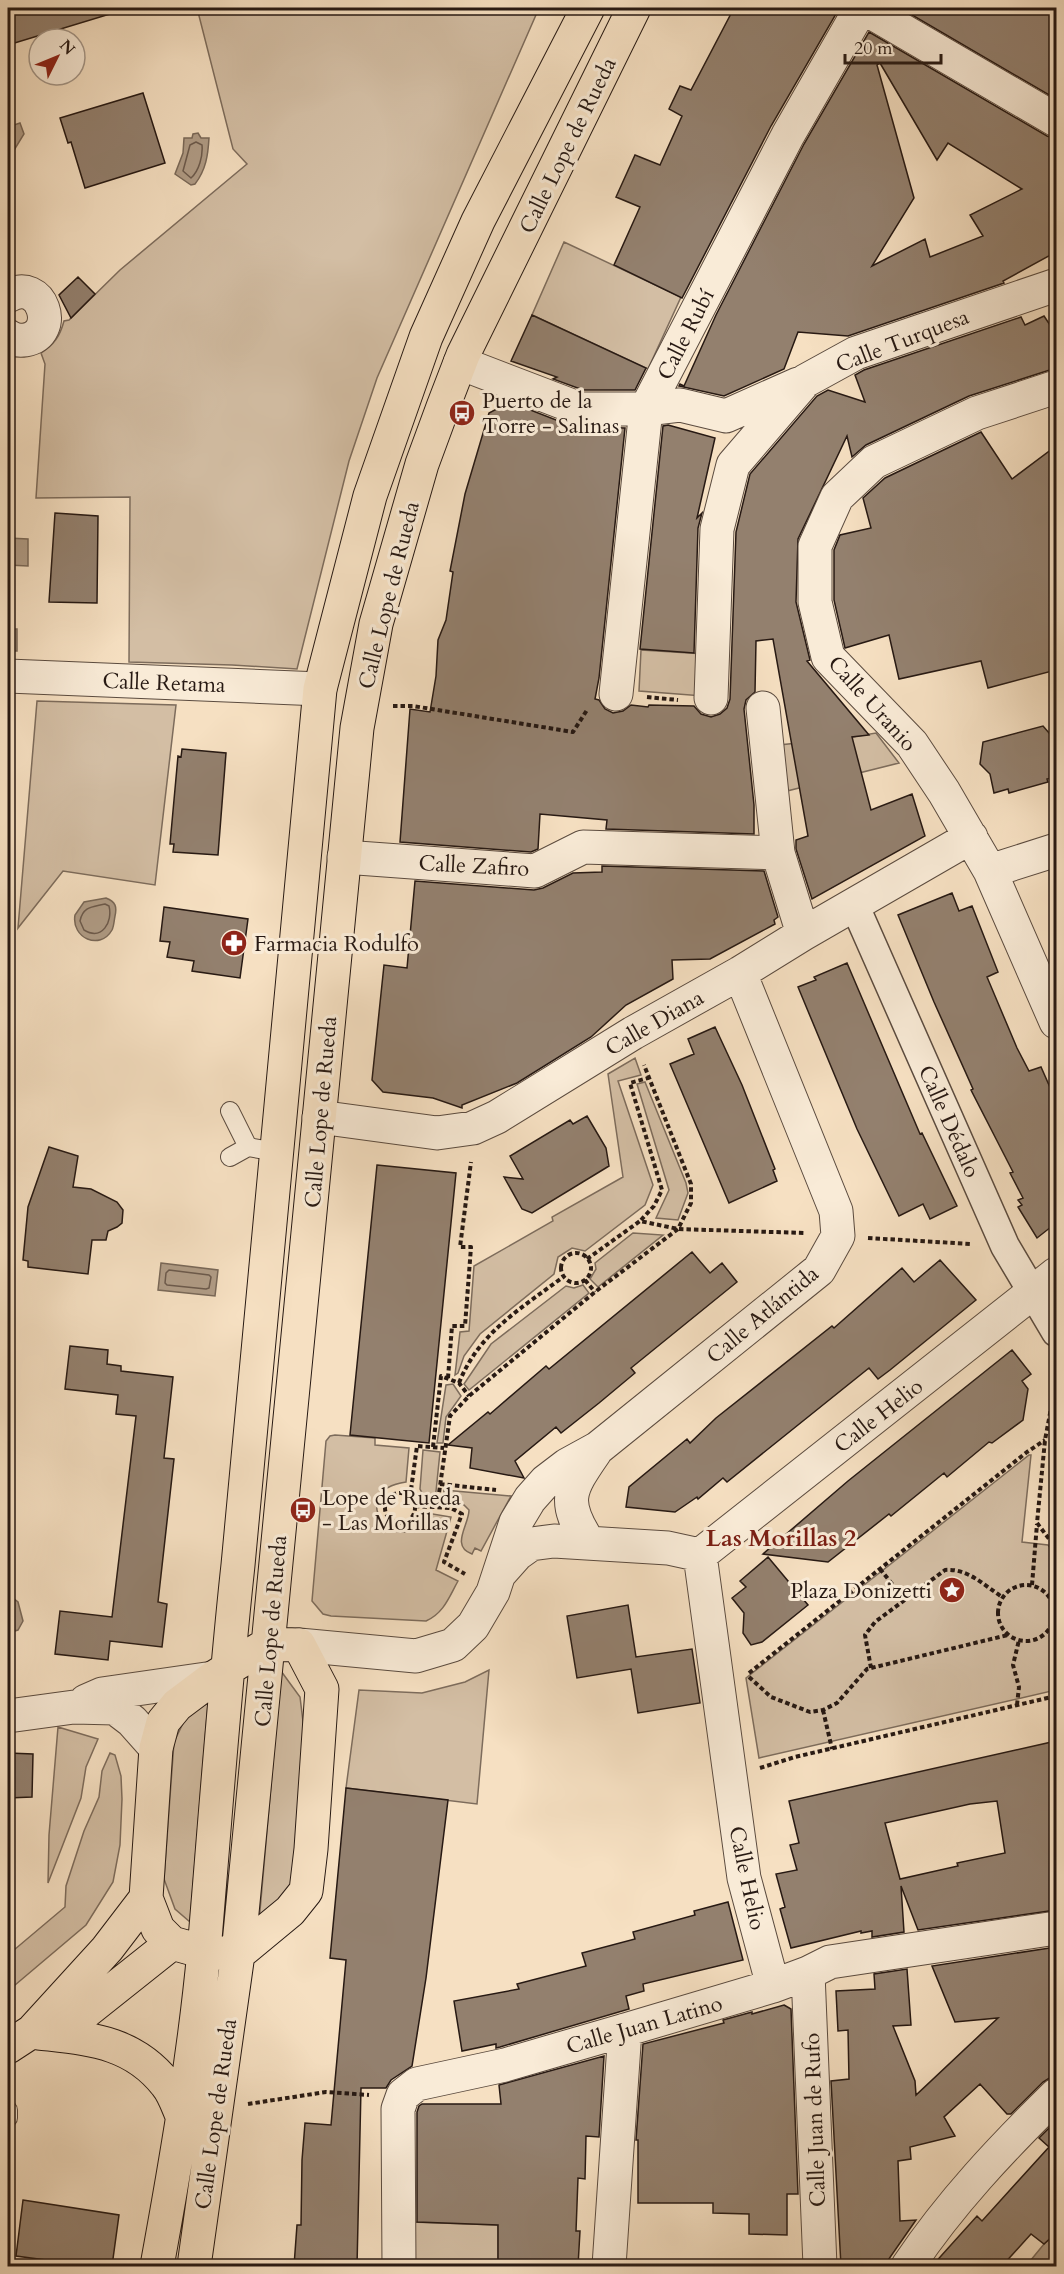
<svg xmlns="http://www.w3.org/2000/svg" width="1064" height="2274" font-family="Cardo,serif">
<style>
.green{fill:#d3bea4;stroke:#7d6c5c;stroke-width:1.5}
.water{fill:#b09c86;stroke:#796858;stroke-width:1.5}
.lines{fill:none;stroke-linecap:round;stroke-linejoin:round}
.shore{stroke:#6c5a4c;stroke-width:1.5}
.building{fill:#93806e;stroke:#271913;stroke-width:1.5;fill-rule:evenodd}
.service-casing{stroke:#5b4b3f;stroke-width:20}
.pedestrian-casing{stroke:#5b4b3f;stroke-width:31}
.minor-casing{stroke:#5b4b3f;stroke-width:35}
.primary-casing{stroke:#271913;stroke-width:35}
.path{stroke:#271913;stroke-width:4;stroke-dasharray:4.5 3;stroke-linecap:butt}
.service{stroke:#f9ebd7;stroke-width:18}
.pedestrian{stroke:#f9ebd7;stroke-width:28}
.minor{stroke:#f9ebd7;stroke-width:33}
.primary{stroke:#f6e0c2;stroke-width:33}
.labels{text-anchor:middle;stroke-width:6;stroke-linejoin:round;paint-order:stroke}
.street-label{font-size:22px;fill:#271913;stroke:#f9ebd7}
.poi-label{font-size:22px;fill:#271913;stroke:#f9ebd7;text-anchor:start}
.neighbourhood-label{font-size:24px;font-weight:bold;fill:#7a1f14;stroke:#f9ebd7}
</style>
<rect width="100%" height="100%" fill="#f6e0c2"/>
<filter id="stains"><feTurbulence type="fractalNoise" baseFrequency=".00333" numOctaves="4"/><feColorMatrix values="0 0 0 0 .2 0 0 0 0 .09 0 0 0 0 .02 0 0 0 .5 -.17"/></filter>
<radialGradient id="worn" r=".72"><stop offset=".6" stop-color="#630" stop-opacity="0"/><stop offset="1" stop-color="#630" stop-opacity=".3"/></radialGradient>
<path class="green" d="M197,8H539L377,378L349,461L297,669L232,665L129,662L130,497L36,498L45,364L41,353C54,345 60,336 64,321L69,320L120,270L247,164L233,149Z
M564,242L681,297L648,369L532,315Z
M641,650L705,654L703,696L639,691Z
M37,701L176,705L155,885L63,871L18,928Z
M876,733L899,763L787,791L779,745L846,738Z
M635,1058L641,1075L618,1081L653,1185L645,1205L585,1251L572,1248L558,1257L554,1274L480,1334L464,1356L458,1373L455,1375L460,1332L469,1331L474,1266L553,1221L552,1217L623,1177L608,1074Z
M645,1082L686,1183L688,1193L678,1220L656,1218L669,1190L637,1084Z
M633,1233L663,1235L598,1287L590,1279L596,1269L595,1263Z
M583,1285L589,1293L469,1390L464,1384L491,1344L566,1286L574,1288Z
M453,1384L461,1396L446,1417L443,1443H437L446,1385Z
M335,1435L375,1438V1445L409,1448L406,1482C341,1491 401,1567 427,1513L451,1517L436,1570L458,1581C449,1597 444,1613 426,1621L331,1616L323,1614L312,1601L326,1441L330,1436Z
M423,1450L440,1452L435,1501L426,1500L420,1489Z
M1029,1455H1031L1022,1542L1048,1545L1056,1555V1690L759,1758L746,1678Z
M444,1490L511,1496L481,1551L475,1548L472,1554C450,1546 469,1525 469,1510L464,1505L443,1502Z
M489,1670L477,1804L346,1788L359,1690L422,1693L465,1682Z
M281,1671L300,1697L306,1746L293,1881L278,1910L259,1922Z
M208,1703L190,1922L175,1909L164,1879L174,1742L187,1715Z
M58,1727L98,1739L86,1767L81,1798L48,1883L49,1835Z
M110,1753L115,1755L121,1776L122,1799L120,1845L113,1882L86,1925L8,1991V1955L65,1907L66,1886L84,1831L99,1797L102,1771Z
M411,2222L498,2225V2266H410Z"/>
<path class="water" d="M20,123L24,134L8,160V127Z
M198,133L201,138H209C208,155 206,170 195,184L191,185L175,174L183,153L184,138H192L193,134Z
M8,538L28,539V566L8,565Z
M8,629H17V651H8Z
M106,898C116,902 117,907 115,916C114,921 114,926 112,930C100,951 71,938 75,915L84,902Z
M161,1263L218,1270L215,1296L158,1290Z
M8,1594L18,1602L23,1621L18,1630L8,1633Z
M1056,2233V2265L1026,2266L1044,2244Z"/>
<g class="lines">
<path class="shore" d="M196,142L202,145C203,156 199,171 191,178L183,171L190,145Z
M105,904L109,906C113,922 102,941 84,930L80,921C83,906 93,907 105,904Z
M169,1270L209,1275L211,1277L209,1288L206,1289L167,1285L165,1283L166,1273Z"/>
</g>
<path class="building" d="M8,8H109L110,14L8,45Z
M734,8H820L836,14L771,126L682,298L614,265L640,207L616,197L635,155L660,165L682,116L669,109L680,86L691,90Z
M900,8H1046L1056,13V99Z
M869,32L1047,136L1056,139V252L1003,281L1004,283L848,336L798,332L784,369L724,396L679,386L680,384L684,386L716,315L804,144ZM880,63L937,160L948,143L1022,189L970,215L983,236L930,257L925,239L872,266L914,198L877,65Z
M143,93L165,163L85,188L71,142L68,143L60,118Z
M78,277L95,294L71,318L59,295Z
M532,315L646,368L635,390H583L553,379L557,377L511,361Z
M1044,316L1056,334V368L969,396L866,445L852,457L847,436L798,539L796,602L810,660L807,661L869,735L852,737L871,810L912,794L925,836L812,899L796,849V840L808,836L773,639L756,641L755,692L746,700L744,709L754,805V834L606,829L607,820L540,814L538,849L531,852L400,842L410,709L430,712L436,676L438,640L446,620L453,572L450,571L465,494L489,413L510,402L574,427L625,428L599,678L595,699L599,700L605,709L613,713L623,711L631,705L648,707L649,705L694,706L701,714L711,717L720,714L727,708L730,699L736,532L750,474L817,396L828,390L865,402L855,375L864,370L1021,317L1025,325Z
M668,425L715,438L697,518L702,513L698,528L694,653L640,649L663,426Z
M981,432L1012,479L1056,446V670L988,688L981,661L899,679L889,635L845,648L834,600V550L840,535L871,528L863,498L885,478Z
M55,513L98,516L97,603L49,602Z
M1043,726L1056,741V777L1047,779L1048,782L1009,793L1008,789L994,793L990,774L980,764L983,742Z
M182,749L226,753L218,855L173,852L174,844H170L178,756L181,757Z
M602,866L764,871L778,917L774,920L775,924L710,959L672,960L673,979L626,1005L591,1037L517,1083L462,1105V1108L433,1098L383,1092L372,1080L384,965L407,968L415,881L534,890L543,888L573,873L602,872Z
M952,893L959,911L972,906L998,972L987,977L1017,1048L1029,1071L1041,1067L1056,1101V1223L1037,1238L1018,1207L1022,1205L1018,1200L1023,1198L1010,1173L1013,1172L971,1090L973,1089L934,1002L898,915Z
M164,907L248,919L240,978L192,971L194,961L167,957L170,942L160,941Z
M847,963L920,1134L922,1133L957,1206L930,1219L923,1204L899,1216L857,1129L798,987L816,980L814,977Z
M715,1027L742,1085L775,1169L773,1170L777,1181L729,1203L670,1064L694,1054L688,1039Z
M587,1116L606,1148L609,1166L532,1213L522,1209L504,1177L523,1179L510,1156L570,1120L573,1124Z
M49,1147L78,1156L73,1187L91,1189L117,1202L123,1210L122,1223L117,1227L108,1231L106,1240H92L88,1274L28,1267V1261L23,1260L28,1207Z
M377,1165L456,1173L429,1443L350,1435Z
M692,1252L710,1273L722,1263L737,1282L631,1368L635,1373L599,1403L561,1433L556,1427L515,1461L524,1478L470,1468L472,1448L448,1445L488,1412L490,1414L546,1366L549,1369Z
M940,1260L976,1300L890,1370L878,1379L869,1368L727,1482L723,1478L698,1499L697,1497L675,1512L626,1507L629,1487L687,1439L690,1443L716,1418L832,1326L834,1328L902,1268L914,1282Z
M70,1346L108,1350L107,1364L121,1366V1371L173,1377L164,1458L174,1459L158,1602L167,1604L162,1647L110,1641L108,1660L55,1654L60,1611L112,1617L136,1416L116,1414L118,1395L65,1389Z
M1012,1350L1031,1374L1022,1381L1028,1389L1023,1420L992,1443L989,1442L947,1477L944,1473L891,1516L889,1514L828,1562L763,1554L848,1481Z
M768,1557L808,1605L762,1642L751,1645L743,1633L744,1613L732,1598L746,1587L740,1581Z
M628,1605L636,1657L692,1649L700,1703L638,1713L631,1669L577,1678L567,1616Z
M1056,1741V1910L918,1930L901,1886L904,1932L872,1937V1931L861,1933V1931L791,1948L780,1909L785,1907L776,1874L797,1870L790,1845L799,1843L789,1801ZM997,1801L1005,1853L957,1863L958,1866L900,1879L885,1823L970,1804Z
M8,1753L33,1754L32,1797L8,1798Z
M346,1788L448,1800L426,1978L412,2066L391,2080L386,2088H361L357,2266H294L297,2225H301L302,2160L305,2123L331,2125L346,1960L330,1958Z
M728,1902L743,1960L643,1984L644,1991L626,1996L629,2009L500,2047L496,2048V2044L462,2051L454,2001L519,1989L517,1984L586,1966L582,1953L635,1939L633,1932L695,1915L694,1911Z
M1056,1947V2077H1051L1043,2082L1011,2114H1007L980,2084L944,2117L955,2136L910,2147L911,2159L898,2161L900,2221L916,2220L884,2266H841L831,2081L849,2079L848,2030L838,2031L836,1991L875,1989L874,1974L907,1969L911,2025L893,2026L915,2081L916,2095L998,2018L955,2022L932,1966Z
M784,2005L791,2009L798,2194H787V2235L749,2234V2214L713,2213V2203H638V2140H636L643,2044L724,2023L723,2020L752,2012V2014Z
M604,2056L599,2137L586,2136L585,2179L578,2178L576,2231H580L578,2266H498V2225L417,2222V2112L419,2106L422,2104H501L499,2085Z
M1056,2121V2233L1044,2244L1031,2234L1002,2266H932L977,2216L982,2221L1049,2147L1039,2138Z
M23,2200L119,2215L112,2266H91L16,2256Z"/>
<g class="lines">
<defs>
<path id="service" d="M230,1111L248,1147L277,1152
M230,1157L248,1147
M8,2110V2118"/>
<path id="pedestrian" d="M854,904L1005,1246L1056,1332"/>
<path id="minor" d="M864,8L1056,120
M8,296C42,276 61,334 25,340C18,341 13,340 8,336
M460,363L580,409H646L680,405L726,416L798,384
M1056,387L977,413L874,462L837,497L815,546V602L828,657L912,744L944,792L990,871L1056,1022
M8,676L320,689
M616,694L646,409L788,135L861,8
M711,698L717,529L733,465L805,381L856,353L1056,285
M763,708L778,853L803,934
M344,857L535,871L583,847L778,853
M990,871L1056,850
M319,1117L437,1133L473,1128L497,1117L633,1033L740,973L803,934L971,837
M589,1543C562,1502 568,1491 595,1452
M700,1555L744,1878L773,1986
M501,1572L517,1554L531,1544L554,1541L668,1548L700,1555L1056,1274
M299,1645L416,1656L453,1645L473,1626L493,1592L516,1522L530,1499L546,1481L567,1465L598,1448L819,1270L838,1236L836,1211L740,973
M86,1701L102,1694L213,1678
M8,1716L74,1707L115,1708L132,1721L156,1748
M808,1973L820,2266
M399,2266L398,2109L403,2095L417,2084L505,2065L625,2030L773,1986L808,1973L830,1962L1056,1928
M609,2266L625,2030
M908,2266C950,2203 1002,2148 1056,2095"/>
<path id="primary" d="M268,1644L299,1645L322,1689L311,1849L306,1891L290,1911L238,1954L204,1952L172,1943L158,1929L146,1898L156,1748L163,1722L177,1705L213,1678Z
M34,2029L107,1949L146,1898
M39,2033C89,2039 132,2041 166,2084C174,2093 178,2107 183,2118
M8,2047L31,2032L84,2013L172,1943
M157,2266C176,2162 194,2057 204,1951C215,1822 224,1694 238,1565L320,689L370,496L426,337L478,221L588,8
M194,2266L238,1954L357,728L376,624L422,464L443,407L463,355L634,8"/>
</defs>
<use href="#service" class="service-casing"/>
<use href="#pedestrian" class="pedestrian-casing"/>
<use href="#minor" class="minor-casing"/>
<use href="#primary" class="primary-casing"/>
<path class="path" d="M647,697L678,700
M393,706H413L573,732L587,710
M641,1220L654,1206L662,1190L630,1083L648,1078
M868,1238L971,1244
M561 1268a15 15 0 1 1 30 0a15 15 0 1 1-30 0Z
M587,1259L640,1221L678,1229L804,1233
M585,1280L595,1292
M448,1378L452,1326H465L471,1247H460L471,1162
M1056,1382L1045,1440L1037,1523L1056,1548
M459,1383C479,1332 522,1308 563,1277
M433,1447L441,1376L459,1383L469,1396
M440,1484L496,1490
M385 1508a15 15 0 1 1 30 0a15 15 0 1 1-30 0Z
M410,1497L417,1446L444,1448
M415,1506L451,1508L462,1514L444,1562L465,1574
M437,1507L450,1416L469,1396L595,1292L678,1229L691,1203V1184L644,1065
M880,1569L905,1600
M998 1613a28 28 0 1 1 56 0a28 28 0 1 1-56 0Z
M1032,1585L1037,1524
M871,1668L865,1635L875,1622L945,1570C967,1568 984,1585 1002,1597
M749,1673L1027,1452L1045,1440
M749,1677L771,1697L810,1712L823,1710L837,1703L867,1669L1008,1635
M1017,1705L1019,1687L1013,1665L1019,1640
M823,1710L832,1749
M760,1768L795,1757L1056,1696
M248,2104L326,2092L369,2095"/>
<use href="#service" class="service"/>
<use href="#pedestrian" class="pedestrian"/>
<use href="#minor" class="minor"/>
<use href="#primary" class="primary"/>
</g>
<defs>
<symbol id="bus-disc" viewBox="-11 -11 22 22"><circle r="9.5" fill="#8f2418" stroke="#f9ebd7"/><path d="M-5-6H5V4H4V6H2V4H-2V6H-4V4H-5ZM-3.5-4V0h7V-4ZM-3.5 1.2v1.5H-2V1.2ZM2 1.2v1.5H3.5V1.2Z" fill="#fff"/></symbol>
<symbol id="pharmacy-disc" viewBox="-11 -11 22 22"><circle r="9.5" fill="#8f2418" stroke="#f9ebd7"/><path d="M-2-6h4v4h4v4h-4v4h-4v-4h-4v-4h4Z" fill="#fff"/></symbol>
<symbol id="sight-disc" viewBox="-11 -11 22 22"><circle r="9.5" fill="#8f2418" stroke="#f9ebd7"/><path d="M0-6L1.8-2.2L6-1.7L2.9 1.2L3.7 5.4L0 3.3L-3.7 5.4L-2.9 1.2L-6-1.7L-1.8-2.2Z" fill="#fff"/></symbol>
</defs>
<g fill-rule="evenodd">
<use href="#bus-disc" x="447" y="398" width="30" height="30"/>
<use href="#pharmacy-disc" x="219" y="928" width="30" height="30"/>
<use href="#bus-disc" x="288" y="1495" width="30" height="30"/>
<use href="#sight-disc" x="937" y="1575" width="30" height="30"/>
</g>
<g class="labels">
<g class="street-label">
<text transform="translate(567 145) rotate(-64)" y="8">Calle Lope de Rueda</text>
<text transform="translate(685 334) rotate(-63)" y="8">Calle Rubí</text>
<text transform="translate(902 340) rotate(-21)" y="8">Calle Turquesa</text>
<text transform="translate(388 595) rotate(-76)" y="8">Calle Lope de Rueda</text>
<text transform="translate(164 682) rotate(2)" y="8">Calle Retama</text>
<text transform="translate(873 703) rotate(48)" y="8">Calle Uranio</text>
<text transform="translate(474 865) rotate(3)" y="8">Calle Zafiro</text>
<text transform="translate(654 1022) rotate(-30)" y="8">Calle Diana</text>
<text transform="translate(320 1112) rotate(-85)" y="8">Calle Lope de Rueda</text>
<text transform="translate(950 1121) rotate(66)" y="8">Calle Dédalo</text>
<text transform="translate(762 1314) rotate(-40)" y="8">Calle Atlántida</text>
<text transform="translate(878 1415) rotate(-38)" y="8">Calle Helio</text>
<text transform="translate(270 1631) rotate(-85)" y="8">Calle Lope de Rueda</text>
<text transform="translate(748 1878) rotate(78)" y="8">Calle Helio</text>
<text transform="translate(644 2024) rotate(-16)" y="8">Calle Juan Latino</text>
<text transform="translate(215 2114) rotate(-82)" y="8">Calle Lope de Rueda</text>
<text transform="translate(814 2120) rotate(-92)" y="8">Calle Juan de Rufo</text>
</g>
<g class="poi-label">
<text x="482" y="408">Puerto de la<tspan x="482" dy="25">Torre - Salinas</tspan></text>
<text x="254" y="951">Farmacia Rodulfo</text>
<text x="322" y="1505">Lope de Rueda<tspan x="322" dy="25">- Las Morillas</tspan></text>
<text x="932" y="1598" text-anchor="end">Plaza Donizetti</text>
</g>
<g class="neighbourhood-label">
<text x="781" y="1546">Las Morillas 2</text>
</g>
</g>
<rect width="1064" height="2274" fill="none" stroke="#f6e0c2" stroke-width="30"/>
<rect x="9" y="9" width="1046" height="2256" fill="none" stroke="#271913" stroke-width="3"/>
<rect x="15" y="15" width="1034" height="2244" fill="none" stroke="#271913" stroke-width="1.5"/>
<g transform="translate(57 57) rotate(47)"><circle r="28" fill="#f9ebd7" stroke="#a59789" stroke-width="1.5"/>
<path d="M0-4.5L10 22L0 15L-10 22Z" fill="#8f2418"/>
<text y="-9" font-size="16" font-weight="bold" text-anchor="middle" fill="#271913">N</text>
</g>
<path d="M845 54v9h96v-9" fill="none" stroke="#271913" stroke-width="3"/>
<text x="854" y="54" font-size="18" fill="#271913" stroke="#f9ebd7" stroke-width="4.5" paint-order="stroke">20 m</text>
<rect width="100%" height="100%" filter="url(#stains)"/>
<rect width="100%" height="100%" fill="url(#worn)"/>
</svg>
